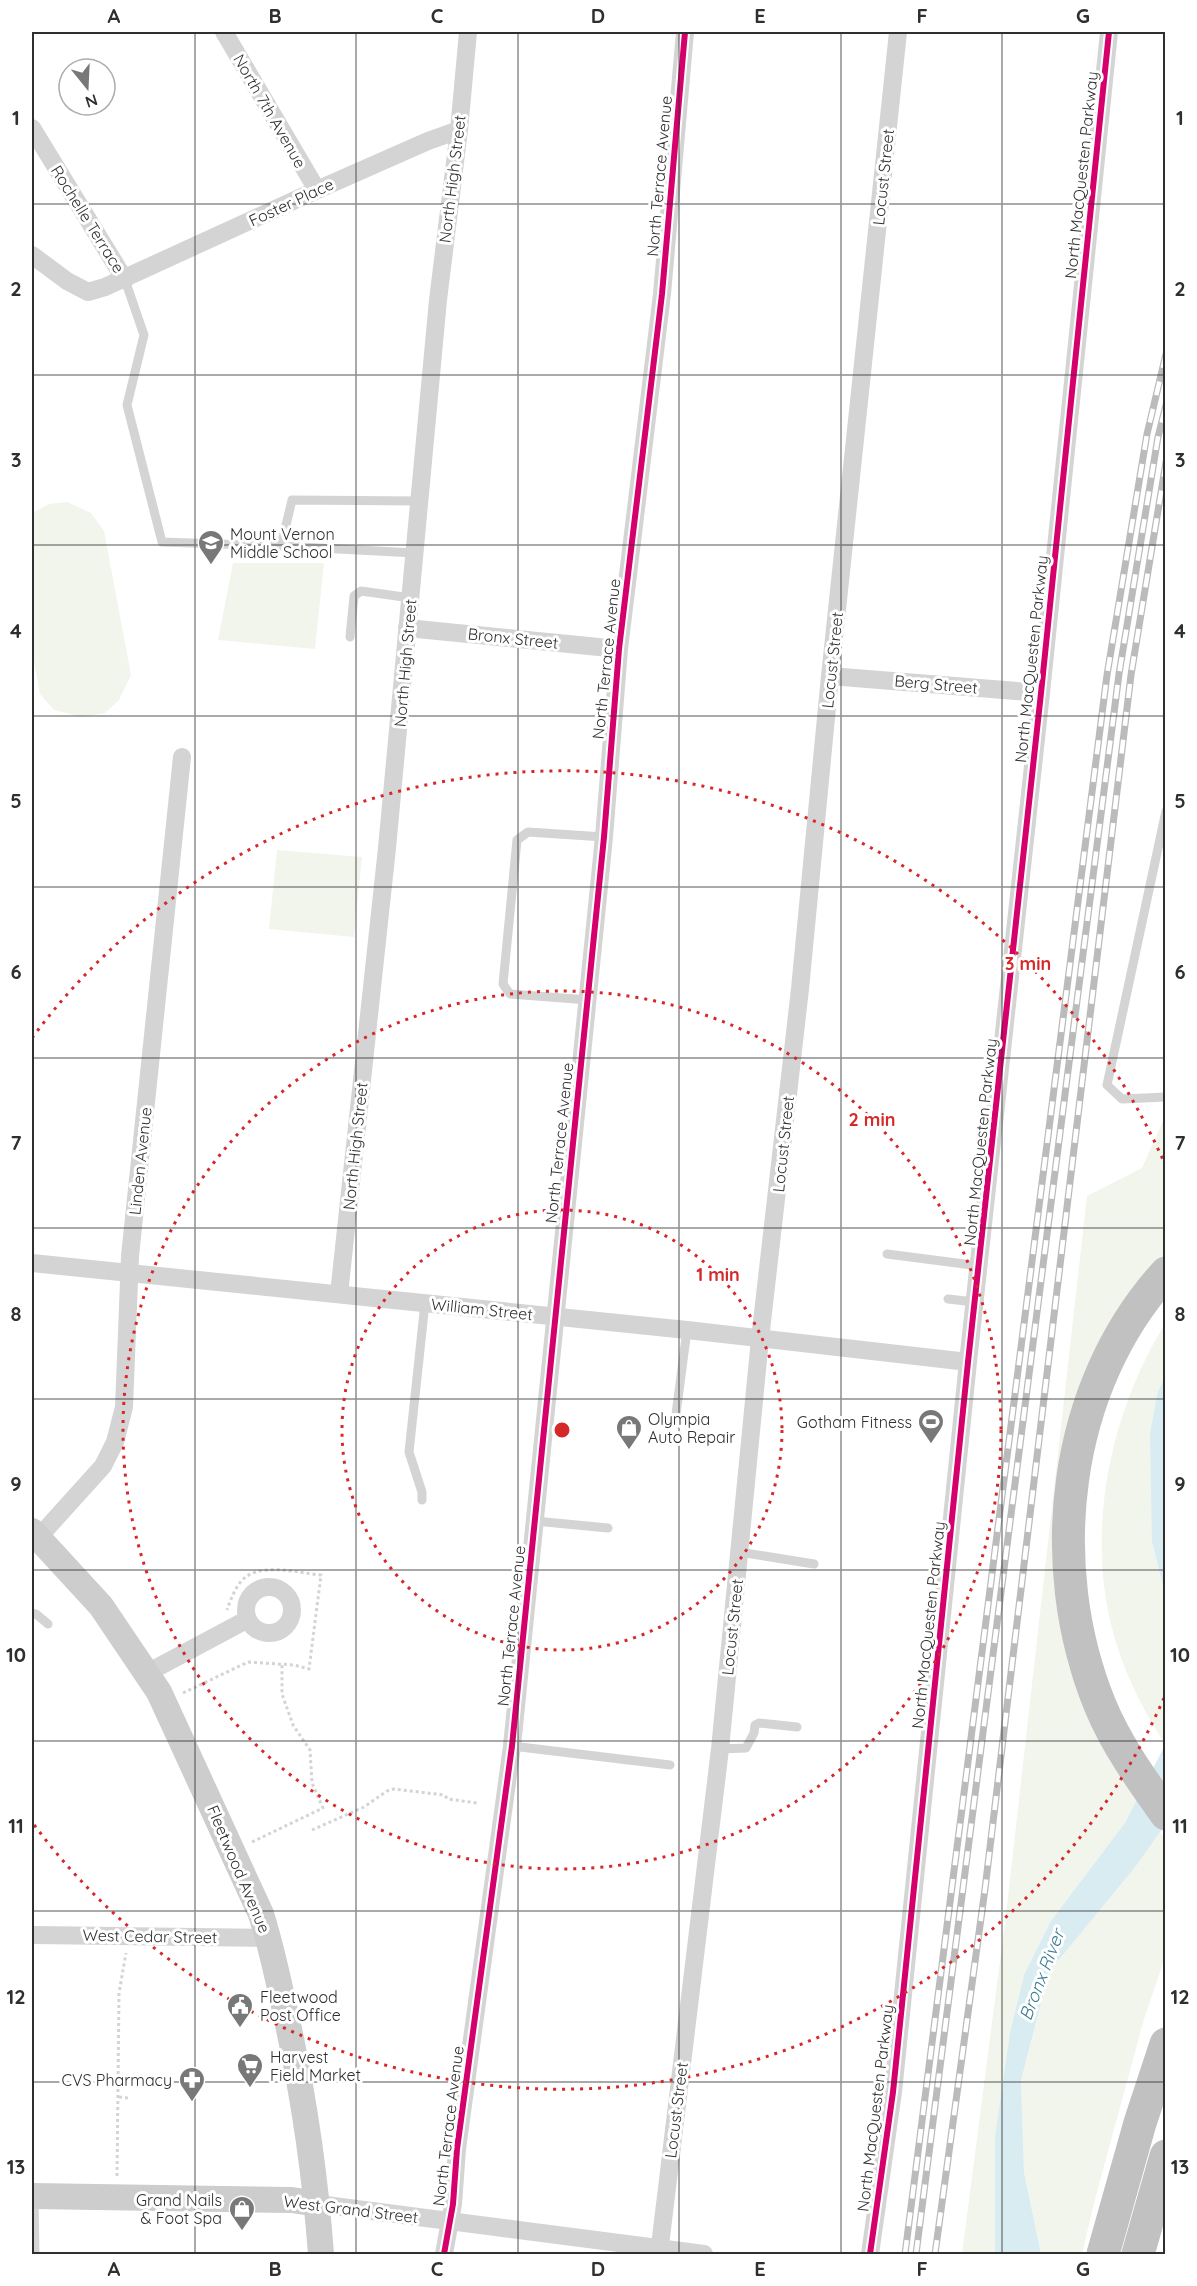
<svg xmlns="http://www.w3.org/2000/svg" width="1197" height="2286" font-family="Quicksand,sans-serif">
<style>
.green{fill:#f2f5ec}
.water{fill:#d9ecf2}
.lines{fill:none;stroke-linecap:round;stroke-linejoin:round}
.path{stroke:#d4d4d4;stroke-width:3;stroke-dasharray:3 3;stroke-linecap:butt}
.lane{stroke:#d4d4d4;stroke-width:9}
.street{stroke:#d4d4d4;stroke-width:18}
.secondary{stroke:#cdcdcd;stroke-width:26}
.highway{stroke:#c1c1c1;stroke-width:33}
.rail-casing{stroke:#bbb;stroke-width:7}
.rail{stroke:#fff;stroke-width:4.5;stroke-dasharray:14;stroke-linecap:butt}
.cycleway-casing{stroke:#fff;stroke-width:10}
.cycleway{stroke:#d6006c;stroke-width:6}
.grid{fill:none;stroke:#2f2f2f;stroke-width:1.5;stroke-opacity:0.55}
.ring{fill:none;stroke:#d62828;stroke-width:3;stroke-dasharray:3 6}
.labels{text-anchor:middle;stroke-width:6;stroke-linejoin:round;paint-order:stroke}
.street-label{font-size:16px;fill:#2f2f2f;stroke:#fff}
.poi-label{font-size:16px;fill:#2f2f2f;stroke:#fff;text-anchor:start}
.water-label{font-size:18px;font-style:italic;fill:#3b7d93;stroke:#fff}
.centre{fill:#d62828;stroke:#fff;stroke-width:3}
.ring-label{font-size:18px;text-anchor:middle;font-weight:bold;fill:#d62828;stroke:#fff;stroke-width:6;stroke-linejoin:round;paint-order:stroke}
.neatline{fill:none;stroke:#2f2f2f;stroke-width:2}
.grid-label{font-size:20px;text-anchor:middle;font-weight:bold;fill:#2f2f2f}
</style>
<rect width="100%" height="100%" fill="#fff"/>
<path class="green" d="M67,502L91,513L104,531L131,675L119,700L105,713L82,717L54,710L40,694L32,651V513L49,504Z
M233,563H324L315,649L218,640Z
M277,850L362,857L354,937L269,929Z
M1164,1119L1165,1258L1112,1330L1058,1606L1068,1664L1086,1712L1139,1796L1125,1823L1024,1975L1010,2032L995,2136V2254H962L1006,1915L1087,1196L1142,1168Z
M1165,1324V1377L1158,1391L1152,1542L1165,1594V1744C1142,1709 1122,1669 1112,1628C1086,1527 1111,1411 1165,1324Z
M1160,1832L1166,1840L1165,1957L1144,2019L1094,2203L1082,2254H1041L1024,2172L1021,2082L1049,1972L1136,1866Z"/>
<path class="water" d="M1165,1377H1166L1165,1594L1152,1542L1150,1433L1158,1391Z
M1165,1738V1825L1136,1866L1049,1972L1021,2081L1024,2172L1041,2254H995V2136L1010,2032L1024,1975L1051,1921L1125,1823L1165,1745Z"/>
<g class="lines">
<path class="path" d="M183,1693L248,1662L294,1665L309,1669L321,1575C297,1573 255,1560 239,1584C234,1591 230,1601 227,1610
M312,1830L364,1807L387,1791L394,1789L444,1795L448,1799L477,1803
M252,1842L323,1808L312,1783L310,1750L293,1725L282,1694V1664
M119,2097L128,2098
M117,2176L119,1993L126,1953"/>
<path class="lane" d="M125,280L144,335L127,405L162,542L281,546
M415,553L281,546L292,500L419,501
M350,637L354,596L361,591L411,598
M1166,811L1107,1085L1122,1099L1166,1097
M588,1000L510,994L503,984L517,840L528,832L604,837
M887,1254L980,1266
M948,1299L975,1302
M676,1414L687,1330
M422,1500V1492L409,1452L425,1303
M535,1521L608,1528
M739,1552L814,1564
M32,1613L36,1614L48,1624
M512,1746L670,1765
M720,1749L746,1748L754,1733L755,1725L759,1723L797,1727
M34,2198L35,2254"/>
<path class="street" d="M224,32L317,190
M32,128L125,280
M32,255L67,281L88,292L105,287L317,190L428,141L459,130
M407,628L619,649
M830,676L1041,693
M32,1263L687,1330L968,1362
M339,1294L387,848L438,300L459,130L468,32
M38,1538L103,1466L115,1442L124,1407L130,1256L182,757
M246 1610a23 23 0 1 1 46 0a23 23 0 1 1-46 0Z
M147,1673L248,1619
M32,1935L269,1938
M318,2204L704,2254
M444,2254L453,2204L457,2149L512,1746L604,837L619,649L662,294L685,32
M659,2254L720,1749L760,1339L800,989L830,676L898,32
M870,2254L893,2092L968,1362L1041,693L1109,32"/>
<path class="secondary" d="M32,1531L101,1606L159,1692L261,1914C271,1946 278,1978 285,2011C303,2091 315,2173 321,2254
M32,2196L292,2200L318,2204"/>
<path class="highway" d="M1166,1273C1062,1387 1043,1565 1100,1705C1116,1744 1141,1779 1166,1814
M1103,2254L1140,2123L1166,2044
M1138,2254L1166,2156"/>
<defs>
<path id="rail" d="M905,2254L1107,675L1147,434L1166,354
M916,2254L1119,674L1158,437L1166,405
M935,2254L985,1889L1131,675L1166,462"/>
</defs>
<use href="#rail" class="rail-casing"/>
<use href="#rail" class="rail"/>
<defs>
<path id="cycleway" d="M444,2254L453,2204L457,2149L512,1746L604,837L619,649L662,294L685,32
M870,2254L893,2092L968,1362L1041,693L1109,32"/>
</defs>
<use href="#cycleway" class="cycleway-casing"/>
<use href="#cycleway" class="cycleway"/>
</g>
<path class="grid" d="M195,32V2254M356,32V2254M518,32V2254M679,32V2254M841,32V2254M1002,32V2254M32,204H1166M32,375H1166M32,545H1166M32,716H1166M32,887H1166M32,1058H1166M32,1228H1166M32,1399H1166M32,1570H1166M32,1741H1166M32,1911H1166M32,2082H1166"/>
<g class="ring">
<circle cx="562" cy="1430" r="220"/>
<circle cx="562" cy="1430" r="439"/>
<path d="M1164 1698A659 659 0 0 1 32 1822M32 1038A659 659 0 0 1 1164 1162"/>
</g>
<defs>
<symbol id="school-pin" viewBox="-11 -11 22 30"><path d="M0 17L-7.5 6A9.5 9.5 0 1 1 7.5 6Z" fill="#787878" stroke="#fff"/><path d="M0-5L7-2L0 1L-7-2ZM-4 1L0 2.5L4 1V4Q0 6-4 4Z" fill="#fff"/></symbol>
<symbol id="stadium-pin" viewBox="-11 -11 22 30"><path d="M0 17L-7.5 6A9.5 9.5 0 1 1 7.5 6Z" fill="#787878" stroke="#fff"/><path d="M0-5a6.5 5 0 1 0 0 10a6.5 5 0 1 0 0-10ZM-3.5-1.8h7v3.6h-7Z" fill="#fff"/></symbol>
<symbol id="shop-pin" viewBox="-11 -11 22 30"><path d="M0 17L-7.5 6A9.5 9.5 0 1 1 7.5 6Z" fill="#787878" stroke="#fff"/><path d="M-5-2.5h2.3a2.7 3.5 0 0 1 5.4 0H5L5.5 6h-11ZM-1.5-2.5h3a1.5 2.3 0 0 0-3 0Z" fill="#fff"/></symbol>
<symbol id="civic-pin" viewBox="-11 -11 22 30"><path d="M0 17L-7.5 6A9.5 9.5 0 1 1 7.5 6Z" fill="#787878" stroke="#fff"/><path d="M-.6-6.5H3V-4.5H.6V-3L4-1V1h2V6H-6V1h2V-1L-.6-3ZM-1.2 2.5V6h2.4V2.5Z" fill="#fff"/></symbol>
<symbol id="supermarket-pin" viewBox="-11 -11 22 30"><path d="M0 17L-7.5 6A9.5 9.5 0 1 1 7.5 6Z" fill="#787878" stroke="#fff"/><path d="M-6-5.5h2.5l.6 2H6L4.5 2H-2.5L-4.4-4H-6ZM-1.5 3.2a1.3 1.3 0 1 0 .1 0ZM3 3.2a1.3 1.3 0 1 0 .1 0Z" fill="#fff"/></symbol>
<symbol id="pharmacy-pin" viewBox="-11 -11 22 30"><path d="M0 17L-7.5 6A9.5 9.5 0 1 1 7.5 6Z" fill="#787878" stroke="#fff"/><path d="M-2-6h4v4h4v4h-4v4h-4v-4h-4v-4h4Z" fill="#fff"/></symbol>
</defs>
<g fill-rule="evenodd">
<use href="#school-pin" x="196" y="528" width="30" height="40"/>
<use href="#stadium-pin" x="916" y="1407" width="30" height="40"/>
<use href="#shop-pin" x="614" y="1413" width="30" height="40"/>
<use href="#civic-pin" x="225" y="1991" width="30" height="40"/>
<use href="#supermarket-pin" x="235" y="2051" width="30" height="40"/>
<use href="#pharmacy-pin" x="177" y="2065" width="30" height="40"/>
<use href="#shop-pin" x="227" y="2194" width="30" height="40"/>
</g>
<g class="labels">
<g class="street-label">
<text transform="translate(270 111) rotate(60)" y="6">North 7th Avenue</text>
<text transform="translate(1081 175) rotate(-84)" y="6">North MacQuesten Parkway</text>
<text transform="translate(659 176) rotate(-85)" y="6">North Terrace Avenue</text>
<text transform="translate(883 177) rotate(-84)" y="6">Locust Street</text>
<text transform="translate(452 179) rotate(-83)" y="6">North High Street</text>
<text transform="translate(291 202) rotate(-25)" y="6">Foster Place</text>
<text transform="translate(88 219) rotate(58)" y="6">Rochelle Terrace</text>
<text transform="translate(513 638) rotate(6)" y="6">Bronx Street</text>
<text transform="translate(606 659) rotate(-84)" y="6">North Terrace Avenue</text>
<text transform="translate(1031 659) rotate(-84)" y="6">North MacQuesten Parkway</text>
<text transform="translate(832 660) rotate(-84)" y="6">Locust Street</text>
<text transform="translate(405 663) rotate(-85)" y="6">North High Street</text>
<text transform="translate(936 684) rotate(5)" y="6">Berg Street</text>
<text transform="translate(980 1142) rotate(-84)" y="6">North MacQuesten Parkway</text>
<text transform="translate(559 1143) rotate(-84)" y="6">North Terrace Avenue</text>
<text transform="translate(783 1144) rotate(-84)" y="6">Locust Street</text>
<text transform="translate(355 1146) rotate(-84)" y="6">North High Street</text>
<text transform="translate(140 1161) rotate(-84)" y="6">Linden Avenue</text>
<text transform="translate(482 1309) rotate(6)" y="6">William Street</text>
<text transform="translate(928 1625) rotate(-84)" y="6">North MacQuesten Parkway</text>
<text transform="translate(511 1626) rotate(-84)" y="6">North Terrace Avenue</text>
<text transform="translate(732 1627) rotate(-84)" y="6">Locust Street</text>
<text transform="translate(239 1869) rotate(67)" y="6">Fleetwood Avenue</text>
<text transform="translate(150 1936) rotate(1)" y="6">West Cedar Street</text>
<text transform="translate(875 2108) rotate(-83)" y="6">North MacQuesten Parkway</text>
<text transform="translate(676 2110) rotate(-83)" y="6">Locust Street</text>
<text transform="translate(448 2126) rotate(-83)" y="6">North Terrace Avenue</text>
<text transform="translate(351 2209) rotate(7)" y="6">West Grand Street</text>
</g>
<g class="poi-label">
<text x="230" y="540">Mount Vernon<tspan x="230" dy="18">Middle School</tspan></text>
<text x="648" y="1425">Olympia<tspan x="648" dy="18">Auto Repair</tspan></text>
<text x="912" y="1428" text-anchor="end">Gotham Fitness</text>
<text x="260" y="2003">Fleetwood<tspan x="260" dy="18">Post Office</tspan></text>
<text x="270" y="2063">Harvest<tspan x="270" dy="18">Field Market</tspan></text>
<text x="172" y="2086" text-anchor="end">CVS Pharmacy</text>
<text x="222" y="2206" text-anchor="end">Grand Nails<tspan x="222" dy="18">&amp; Foot Spa</tspan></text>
</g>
<g class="water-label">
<text transform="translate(1042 1975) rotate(-69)" y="6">Bronx River</text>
</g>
</g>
<circle cx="562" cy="1430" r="9" class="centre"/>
<g class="ring-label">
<text x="1028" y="970">3 min</text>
<text x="872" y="1126">2 min</text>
<text x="718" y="1281">1 min</text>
</g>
<rect width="1197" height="2286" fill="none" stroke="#ffffff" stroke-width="66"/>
<g transform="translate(87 87) rotate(162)"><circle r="28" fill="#ffffff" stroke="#acacac" stroke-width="1.5"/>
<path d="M0-4.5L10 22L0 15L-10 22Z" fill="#787878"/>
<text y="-9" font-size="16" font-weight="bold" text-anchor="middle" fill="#2f2f2f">N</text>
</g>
<rect x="33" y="33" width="1131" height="2220" class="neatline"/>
<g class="grid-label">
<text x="114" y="23">A</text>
<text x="275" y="23">B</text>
<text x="437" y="23">C</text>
<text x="598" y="23">D</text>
<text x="760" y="23">E</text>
<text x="922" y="23">F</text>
<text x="1083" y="23">G</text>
<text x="16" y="125">1</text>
<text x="1180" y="125">1</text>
<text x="16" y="296">2</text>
<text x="1180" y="296">2</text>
<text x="16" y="467">3</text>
<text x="1180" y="467">3</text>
<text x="16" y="638">4</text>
<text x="1180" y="638">4</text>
<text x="16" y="808">5</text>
<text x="1180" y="808">5</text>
<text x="16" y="979">6</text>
<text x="1180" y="979">6</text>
<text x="16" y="1150">7</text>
<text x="1180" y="1150">7</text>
<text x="16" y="1321">8</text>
<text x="1180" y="1321">8</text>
<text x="16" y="1491">9</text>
<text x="1180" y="1491">9</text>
<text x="16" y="1662">10</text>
<text x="1180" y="1662">10</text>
<text x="16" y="1833">11</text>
<text x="1180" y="1833">11</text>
<text x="16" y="2004">12</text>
<text x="1180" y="2004">12</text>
<text x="16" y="2174">13</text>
<text x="1180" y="2174">13</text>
<text x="114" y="2276">A</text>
<text x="275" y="2276">B</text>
<text x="437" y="2276">C</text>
<text x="598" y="2276">D</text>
<text x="760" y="2276">E</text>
<text x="922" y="2276">F</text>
<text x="1083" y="2276">G</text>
</g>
</svg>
